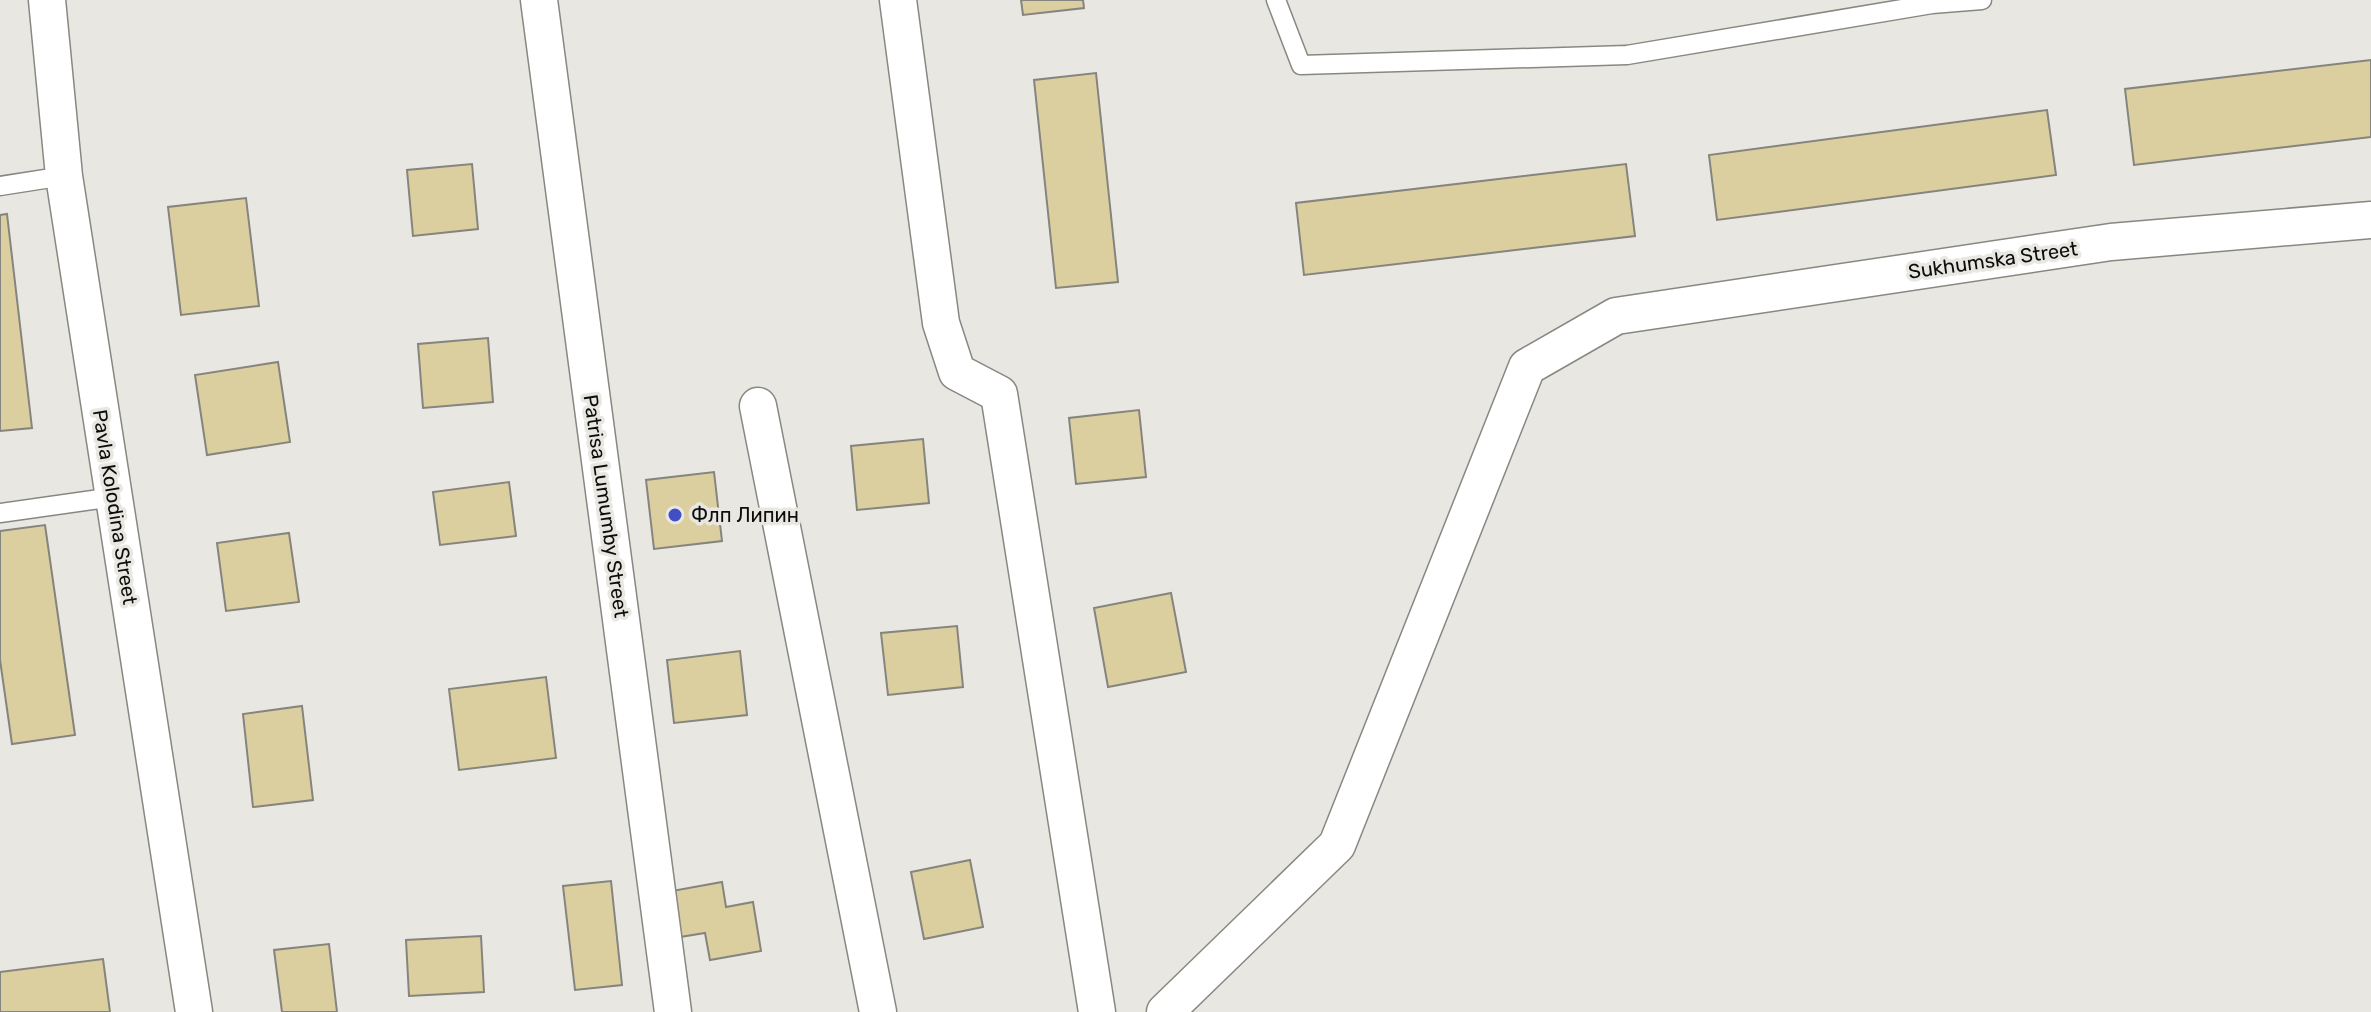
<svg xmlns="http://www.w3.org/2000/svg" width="2371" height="1012" font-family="Rubik,sans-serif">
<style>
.building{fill:#dccf9f;stroke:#85847f;stroke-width:2}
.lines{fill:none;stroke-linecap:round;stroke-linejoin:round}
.service-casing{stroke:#888782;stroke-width:21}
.minor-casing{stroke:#888782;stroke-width:39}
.service{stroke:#fff;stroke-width:18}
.minor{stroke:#fff;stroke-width:36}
.poi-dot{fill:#404fc3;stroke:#e8e7e2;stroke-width:3}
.labels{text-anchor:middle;stroke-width:7;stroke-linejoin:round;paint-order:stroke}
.street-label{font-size:20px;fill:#0d0d0b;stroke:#e8e7e2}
.poi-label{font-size:20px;fill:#0d0d0b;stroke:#e8e7e2;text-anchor:start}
</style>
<rect width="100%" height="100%" fill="#e8e7e2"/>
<path class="building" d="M1021,0H1083L1084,8L1023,15Z
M2371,60V137L2134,165L2125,89Z
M1096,73L1118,282L1056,288L1034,80Z
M2047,110L2056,175L1717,220L1709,155Z
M472,164L478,229L413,236L407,170Z
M1626,164L1635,236L1304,275L1296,203Z
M246,198L259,306L181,315L168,207Z
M7,214L32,428L0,431V215Z
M488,338L493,402L423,408L418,344Z
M278,362L290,442L207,455L195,375Z
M1139,410L1146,477L1076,484L1069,418Z
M923,439L929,503L857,510L851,446Z
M714,472L722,541L654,549L646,480Z
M509,482L516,536L440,545L433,492Z
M45,525L75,735L12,744L0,660V531Z
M289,533L299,602L226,611L217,543Z
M1171,593L1186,672L1108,687L1094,608Z
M957,626L963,687L888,695L881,633Z
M740,651L747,715L674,723L667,660Z
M546,677L556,758L459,770L449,689Z
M302,706L313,800L253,807L243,714Z
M970,860L983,927L924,939L911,872Z
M611,881L622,985L575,990L563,886Z
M722,882L726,907L753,902L761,951L710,960L705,933L680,937L672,891Z
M481,936L484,992L409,996L406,940Z
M329,944L337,1012H282L274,950Z
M103,959L110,1012H0V972Z"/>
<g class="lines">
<defs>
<path id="service" d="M1276,0L1301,65L1627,55L1932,4L1982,0
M0,186L64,176
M0,513L114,497"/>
<path id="minor" d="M47,0L64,176L194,1012
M539,0L673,1012
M898,0L941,323L957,372L999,394L1097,1012
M758,406L878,1012
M1165,1012L1337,845L1527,367L1616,316L2111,242L2371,220"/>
</defs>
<use href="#service" class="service-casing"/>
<use href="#minor" class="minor-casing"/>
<use href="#service" class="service"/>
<use href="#minor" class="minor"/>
</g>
<circle class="poi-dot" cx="675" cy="515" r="8"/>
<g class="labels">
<g class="street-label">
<text transform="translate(1993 260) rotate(-8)" y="7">Sukhumska Street</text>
<text transform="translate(606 506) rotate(82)" y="7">Patrisa Lumumby Street</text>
<text transform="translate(115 507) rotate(81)" y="7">Pavla Kolodina Street</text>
</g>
<g class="poi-label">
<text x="691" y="522">Флп Липин</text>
</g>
</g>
</svg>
